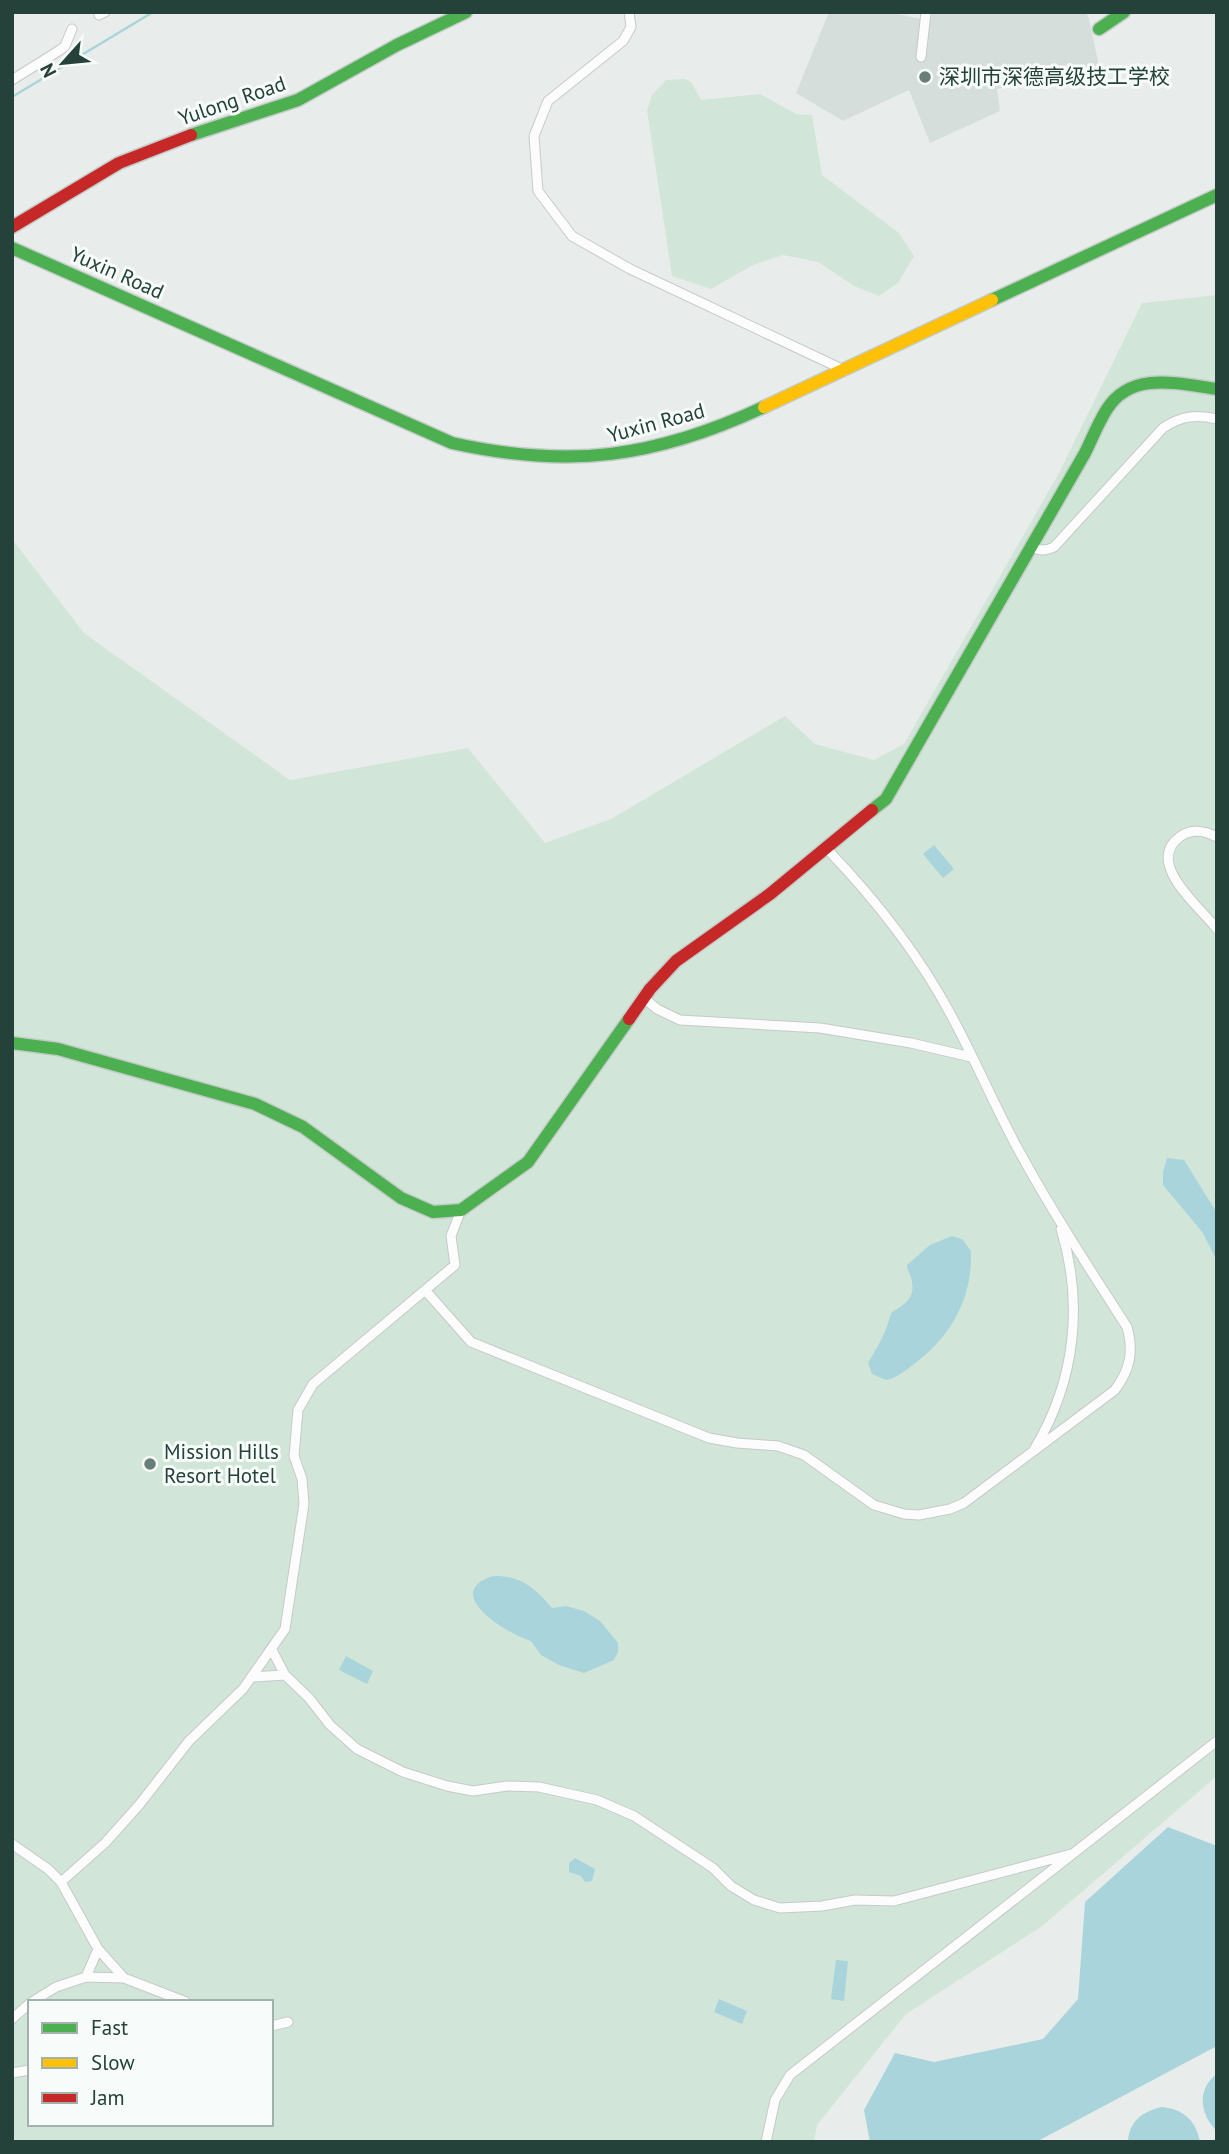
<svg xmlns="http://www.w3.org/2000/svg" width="1229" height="2154" font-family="'PT Sans','Noto Sans SC',sans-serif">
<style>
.built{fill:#d6dedb}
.green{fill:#d1e6d8;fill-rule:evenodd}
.water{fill:#a9d4db}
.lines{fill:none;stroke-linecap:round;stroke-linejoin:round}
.stream{stroke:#a9d4db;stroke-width:2.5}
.street-casing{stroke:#c5cac8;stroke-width:11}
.fast-casing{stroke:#c3cbc8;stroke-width:15}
.slow-casing{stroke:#c3cbc8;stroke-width:15}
.jam-casing{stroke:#c3cbc8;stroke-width:15}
.street{stroke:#fcfcfc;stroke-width:9}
.fast{stroke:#4caf50;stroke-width:12}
.slow{stroke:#ffc107;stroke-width:12}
.jam{stroke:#c62828;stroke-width:12}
.poi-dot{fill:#697e78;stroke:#f7fbf9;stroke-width:2.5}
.labels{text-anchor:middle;stroke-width:6;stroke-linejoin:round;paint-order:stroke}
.poi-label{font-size:21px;fill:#24423a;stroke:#f7fbf9;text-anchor:start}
.street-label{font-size:21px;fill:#24423a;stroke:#f7fbf9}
</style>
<rect width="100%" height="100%" fill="#e8edeb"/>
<path class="built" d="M829,12H889L930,21L932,12H1086L1089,19L1099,66L997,89L1000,111L930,143L909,90L843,121L796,93Z"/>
<path class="green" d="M685,79L692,83L701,100L760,94L796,114L812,115L822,175L899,233L914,256L898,283L879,296L854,286L818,262L783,255L753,265L711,289L672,276L647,110L652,95L666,80Z
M1217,295V1776L1041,1927L906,2014L817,2125L814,2142H12V539L84,633L290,780L468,748L545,843L611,819L785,716L815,744L874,760L904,744L1059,473L1142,303ZM30,2002H271V2124H30Z"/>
<path class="water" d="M934,845L954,869L943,878L923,854Z
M1167,1158L1184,1160L1217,1213V1261L1203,1233L1163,1185V1172Z
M952,1236L962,1239L971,1251C973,1297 951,1337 914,1364C905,1371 896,1378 886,1380L872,1374L868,1363C878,1346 887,1331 891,1313C904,1305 915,1299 912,1282C911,1275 907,1271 907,1265L930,1245Z
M493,1576C520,1575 535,1588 552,1608L566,1606L584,1611L600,1621L618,1643V1652L614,1660L584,1673L559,1665L541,1655L531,1641C509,1635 439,1593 493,1576Z
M346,1656L373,1671L367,1684L339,1670Z
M1168,1827L1217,1846V2046L1036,2142H870L864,2110L895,2053L934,2062L1043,2039L1078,1999L1085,1902Z
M575,1858L595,1869L592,1881L585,1882L581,1876L569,1872V1863Z
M836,1960L848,1961L844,2001L831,1999Z
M719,1999L747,2011L742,2024L714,2012Z
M1217,2074V2131C1200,2115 1196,2089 1217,2074Z
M1162,2107C1183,2109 1196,2120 1200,2142H1128C1129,2121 1143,2111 1162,2107Z"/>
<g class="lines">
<path class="stream" d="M12,97L153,12"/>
<defs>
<path id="street" d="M629,12L631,27L623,41L548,101L534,136L538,191L572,236L630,269L844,370
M99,15L105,12
M921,57L926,12
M12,80L60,50L65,46L72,29
M1031,547C1040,551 1045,551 1054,547L1163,428C1181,416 1196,414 1217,419
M1217,837C1205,831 1193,828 1181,836C1143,862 1200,907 1217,929
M644,998L657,1009L680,1020L820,1028L911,1043L971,1057
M425,1290L471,1342L709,1438L737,1443L778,1446L804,1455L874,1505L904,1514L919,1515L950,1509L964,1503L1115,1390C1130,1369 1134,1352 1127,1327C1089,1268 1051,1210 1018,1149C994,1105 975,1059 951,1015C918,953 875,899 827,849
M1035,1448C1075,1381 1084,1304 1061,1229
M272,1650L285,1675
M252,1677L285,1675L309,1698L330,1725L357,1749L403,1772L447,1786L473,1791L507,1786L539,1787L597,1800L634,1816L713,1868L731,1886L754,1900L780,1908L822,1906L855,1900L894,1901L1071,1854
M12,1844L48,1869L61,1882L105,1843L139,1805L189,1741L243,1689L285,1629L304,1504L302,1479L294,1456L298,1410L313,1384L455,1265L451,1236L461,1210
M98,1949L124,1978
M86,1977L124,1978L186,2002
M32,2002L56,1987L86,1977L98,1949L61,1882
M12,2019L30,2003
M271,2026L288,2022
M12,2073L30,2070
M766,2142L775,2100L790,2075L1217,1741"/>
<path id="fast" d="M1099,29L1124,12
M191,135L298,100L397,45L466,12
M12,248L452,443C569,469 655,458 764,407
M992,300L1217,195
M872,810L886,799L1085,453C1092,439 1098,423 1107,409C1132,370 1179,384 1217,389
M12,1043L58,1049L255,1104L303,1127L401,1198L433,1212L461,1210L528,1162L629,1019"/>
<path id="slow" d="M764,407L992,300"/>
<path id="jam" d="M12,227L119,163L191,135
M629,1019L650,989L676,961L770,894L872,810"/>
</defs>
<use href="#street" class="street-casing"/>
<use href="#fast" class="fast-casing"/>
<use href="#slow" class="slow-casing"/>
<use href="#jam" class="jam-casing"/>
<use href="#street" class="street"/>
<use href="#fast" class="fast"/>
<use href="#slow" class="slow"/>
<use href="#jam" class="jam"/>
</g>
<g class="poi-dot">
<circle cx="925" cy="77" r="7"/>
<circle cx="150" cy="1464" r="7"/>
</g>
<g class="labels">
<g class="poi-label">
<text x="939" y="84">深圳市深德高级技工学校</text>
<text x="164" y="1459">Mission Hills<tspan x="164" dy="24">Resort Hotel</tspan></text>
</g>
<g class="street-label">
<text transform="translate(232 101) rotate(-19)" y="7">Yulong Road</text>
<text transform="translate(117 273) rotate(24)" y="7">Yuxin Road</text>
<text transform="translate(656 423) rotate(-15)" y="7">Yuxin Road</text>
</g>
</g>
<rect width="1229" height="2154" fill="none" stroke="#24423a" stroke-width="28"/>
<rect x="28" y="2000" width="245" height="126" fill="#f7fbf9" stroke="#a3b1ad" stroke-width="2"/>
<rect x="42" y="2023" width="35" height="10" fill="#4caf50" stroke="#a3b1ad" stroke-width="2"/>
<text x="91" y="2035" font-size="21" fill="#24423a">Fast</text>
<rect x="42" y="2058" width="35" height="10" fill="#ffc107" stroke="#a3b1ad" stroke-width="2"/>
<text x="91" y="2070" font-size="21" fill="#24423a">Slow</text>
<rect x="42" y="2093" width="35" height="10" fill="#c62828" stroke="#a3b1ad" stroke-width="2"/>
<text x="91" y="2105" font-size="21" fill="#24423a">Jam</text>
<g transform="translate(63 63) rotate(243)" stroke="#f7fbf9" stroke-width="5" paint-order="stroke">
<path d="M0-5L12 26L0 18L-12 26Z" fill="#24423a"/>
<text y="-10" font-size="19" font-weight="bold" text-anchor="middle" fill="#24423a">N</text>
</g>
</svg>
